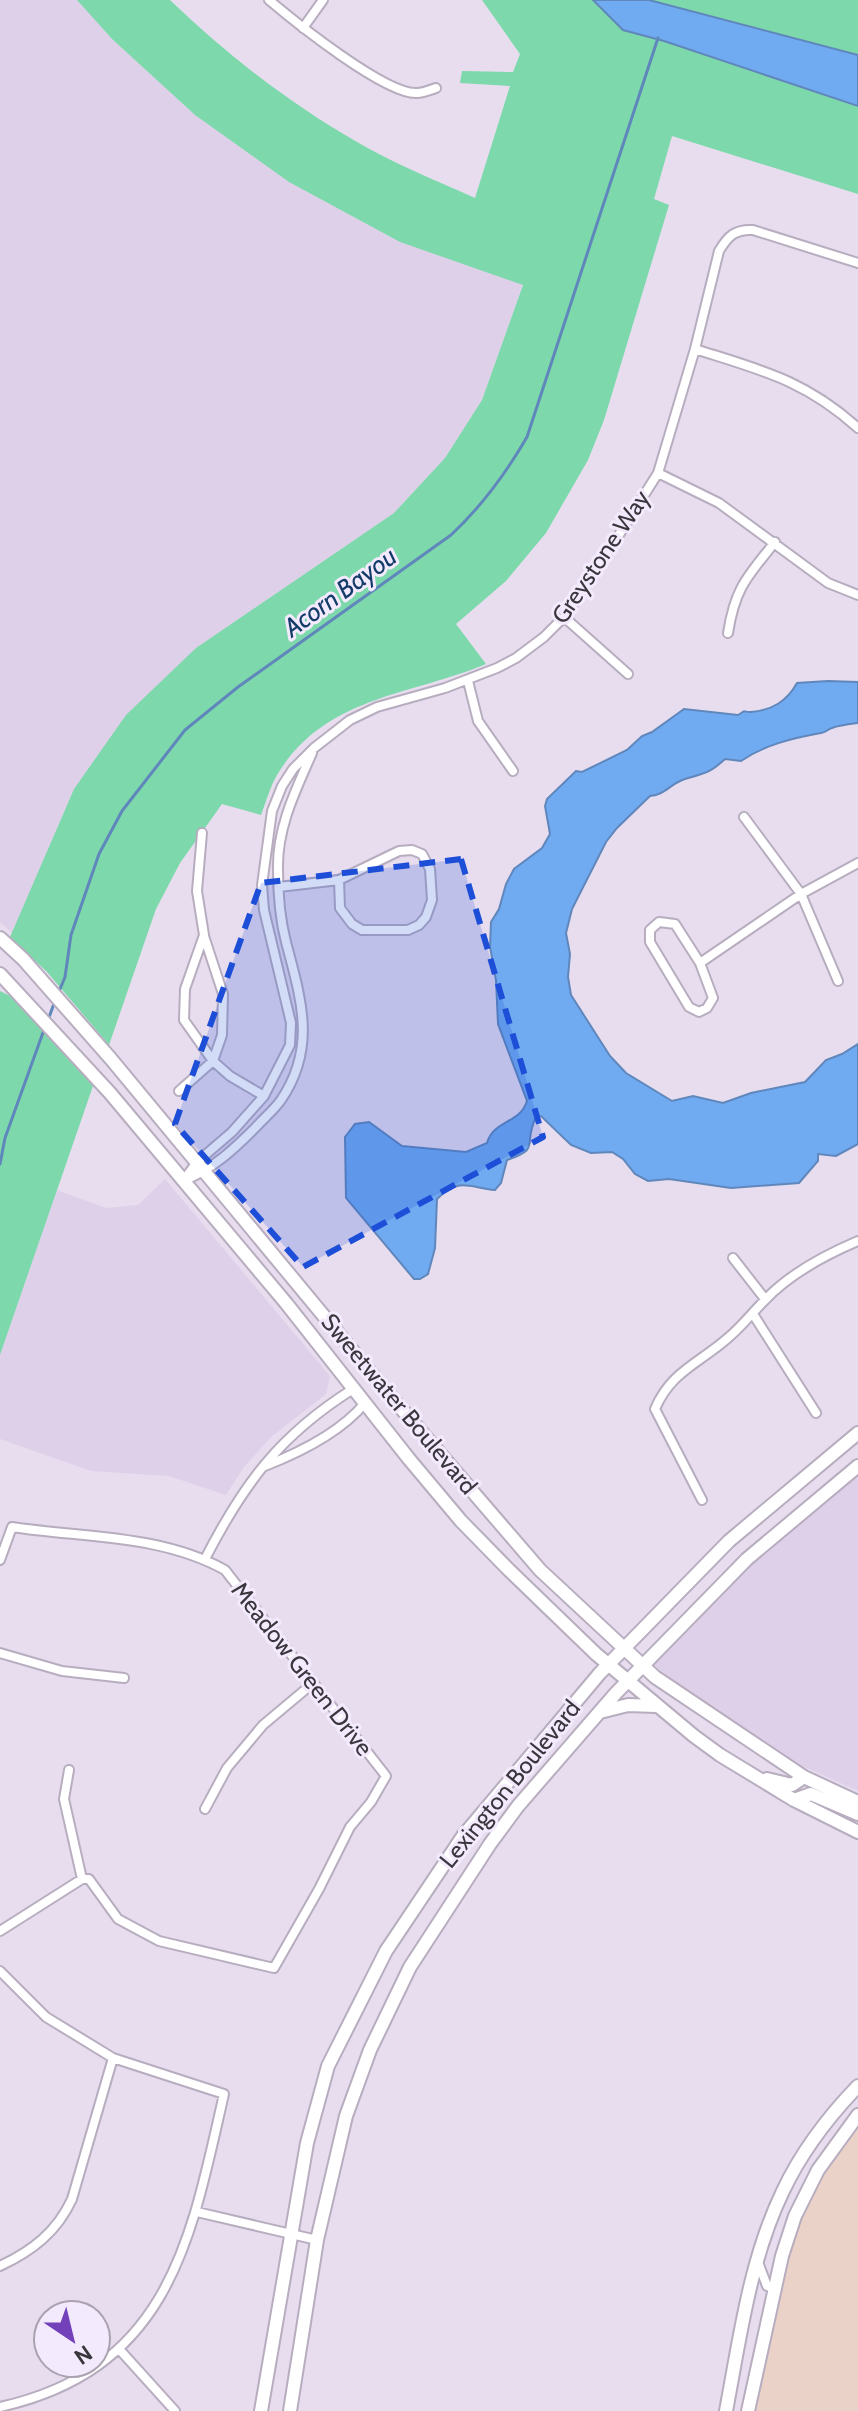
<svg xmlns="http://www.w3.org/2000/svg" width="858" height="2411" font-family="Cabin,sans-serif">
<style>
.built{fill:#ded0e9}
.medical{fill:#ead2c8}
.green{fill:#7dd9ac}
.water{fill:#70aaf1;stroke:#6087bb;stroke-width:2}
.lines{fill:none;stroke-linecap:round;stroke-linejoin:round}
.stream{stroke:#6087bb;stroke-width:3}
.street-casing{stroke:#b7adbf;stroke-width:12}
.secondary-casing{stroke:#b7adbf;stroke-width:16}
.street{stroke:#fff;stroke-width:8}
.secondary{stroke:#fff;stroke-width:12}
.marked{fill:#1d4ed8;fill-opacity:0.2;stroke:#1d4ed8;stroke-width:6;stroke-dasharray:16 10;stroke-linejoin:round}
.labels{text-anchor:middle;stroke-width:6;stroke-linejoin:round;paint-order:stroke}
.street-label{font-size:24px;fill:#3a363d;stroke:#f4eafd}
.water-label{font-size:26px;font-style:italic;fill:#143c69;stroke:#f4eafd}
</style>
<rect width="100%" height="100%" fill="#e7ddef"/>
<path class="built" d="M0,0H77L112,39L195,115L289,182L400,242L523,284L482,400L445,458L394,513L196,648L74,789L12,933L0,922Z
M165,1179L330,1376L326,1394L271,1437L244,1467L226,1495L169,1476L91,1471L0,1439V1355L57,1190L106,1208L138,1205Z
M858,1472V1791L798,1764L739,1730L651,1663L750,1565Z"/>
<path class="medical" d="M858,2124V2411H756L788,2244L817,2183Z"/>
<path class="green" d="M77,0H170C227,55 289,103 357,142C395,164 435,180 475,198L510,86L460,83L462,71L513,72L520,54L482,0H858V194L672,136L654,199L669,205L604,420L588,460L546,533L506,581L456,624L486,664C409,696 325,696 277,775C270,787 266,802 261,815L222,804L180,863L156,909L109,1045L47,972L10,937L74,789L126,715L196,648L394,513L445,458L482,400L523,285L400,242L289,182L195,115L112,39Z
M0,991L21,1001L93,1086L0,1355Z"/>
<path class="water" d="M593,0H649L858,55V106L664,41L623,30Z
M828,681L858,682V723C850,724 840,725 832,728C828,729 825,733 821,733C793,738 764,745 741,761L725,759C709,774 704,773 685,779C671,783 665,795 650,796L617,828L606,842L572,909L566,933L570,954L568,977L571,995L610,1056L626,1073L672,1101L693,1096L723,1103L751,1093L805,1082L826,1060L842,1054L858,1044V1144L836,1156L818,1154V1161L799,1183L731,1188L669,1179L648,1181L635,1174L623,1159L612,1152L591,1153L571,1145L541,1116L536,1117C522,1146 542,1148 507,1160L501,1183L495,1190C467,1187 459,1177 437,1199L435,1248L428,1274L420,1279H414L346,1198L345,1137L355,1124L369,1122L402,1146L466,1152L487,1143C493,1120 520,1124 527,1101L498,1024L496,980L490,947L491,922L499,909L506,884L514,869L542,848L550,834L545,806L547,799L576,771L582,772L627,750L642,736L652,732L684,709L738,715C748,709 740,712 751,712C773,710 787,701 797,683Z"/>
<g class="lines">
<path class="stream" d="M58,994L65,977L71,935L99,854L122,811L185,730L238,687L451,535C482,506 505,475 527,437L658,38
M48,1020L55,1001
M0,1164L5,1138L45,1027"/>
<defs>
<path id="street" d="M269,0C295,22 386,95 417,93C423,93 430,90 436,88
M303,28L323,0
M695,349C761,370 805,380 858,428
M658,473L719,503L828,583L858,595
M564,617L628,674
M728,633C735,588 747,577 775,542
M468,681L478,721L513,771
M744,817L801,894L838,981
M202,833L197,891L204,935L185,989L184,1020L213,1061L230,1076L264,1096
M279,887L339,880L399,851L412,850L422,854L430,869L432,900L426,917L419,925L408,930H362L352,924L340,908L339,880
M659,922L675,924L700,963L713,998L707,1008L699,1012L689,1007L650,942V930Z
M700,963L801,894L858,863
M179,1091L213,1061L222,1035L223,994L204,936
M183,1181L197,1162L232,1132L264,1096L290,1045L291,1023L264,910L262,885L272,811L282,786L293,769L314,748L350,720L377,707L445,688L497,668L516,658L544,637L564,617L598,568L658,473L695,349L719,251C728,236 735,229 753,230L858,263
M183,1181C213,1169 233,1150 256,1127C264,1118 274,1110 281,1100C317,1047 301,999 286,942C280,919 278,893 278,869C277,827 296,790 312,753
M733,1258L765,1299
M753,1314L816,1413
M265,1466C301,1452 340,1433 365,1403
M702,1500L655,1409C671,1371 700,1363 729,1337C742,1326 752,1313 764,1301C789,1274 825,1255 858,1241
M205,1559C244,1483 280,1435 353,1389
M0,1560L12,1527C83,1538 160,1534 225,1570L386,1776L371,1802L350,1827L319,1889L274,1968L159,1941L118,1919L89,1879H82L64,1799L69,1770
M0,1653L62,1671L124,1678
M205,1809L227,1768L263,1725L312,1684
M0,1931L82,1879
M0,1971L46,2017L113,2058L224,2094C191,2239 170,2369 0,2407
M197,2212L317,2240
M758,2262L767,2286L775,2288
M0,2266C32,2251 57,2232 72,2199L113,2058
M119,2349L175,2411"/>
<path id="secondary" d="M0,938L23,959L111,1059L381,1385L540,1570L655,1677L804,1777L858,1802
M0,974L110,1093L286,1303L409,1459L461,1521L509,1570L596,1654L694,1736L720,1755L794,1800L858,1832
M600,1712L628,1705L656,1706
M767,1779L792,1785L804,1777
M794,1800L811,1794L858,1814
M261,2411L307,2143L328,2066L386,1951L463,1836L600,1673L729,1541L858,1433
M290,2411L317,2240L346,2116L370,2050L410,1967L490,1844L518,1806L616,1693L747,1559L858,1466
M726,2411C740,2337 750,2259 783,2191C801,2153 829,2116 858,2086
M748,2411L782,2256L795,2216L818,2170L858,2115"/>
</defs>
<use href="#street" class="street-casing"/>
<use href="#secondary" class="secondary-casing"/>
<use href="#street" class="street"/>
<use href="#secondary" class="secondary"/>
</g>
<path class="marked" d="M461,859L543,1137L303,1267L175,1124L261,883Z"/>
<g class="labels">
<g class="street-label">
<text transform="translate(601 557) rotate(-56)" y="8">Greystone Way</text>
<text transform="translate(399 1404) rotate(50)" y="8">Sweetwater Boulevard</text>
<text transform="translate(302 1669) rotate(52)" y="8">Meadow Green Drive</text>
<text transform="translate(510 1784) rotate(-51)" y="8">Lexington Boulevard</text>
</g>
<g class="water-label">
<text transform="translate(340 592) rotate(-36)" y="9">Acorn Bayou</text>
</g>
</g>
<g transform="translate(72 2339) rotate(145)"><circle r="38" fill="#f4eafd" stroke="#aaa2b0" stroke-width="2"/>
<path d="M0-6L14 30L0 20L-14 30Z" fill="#7342ba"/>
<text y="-12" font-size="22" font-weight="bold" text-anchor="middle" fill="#3a363d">N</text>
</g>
</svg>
